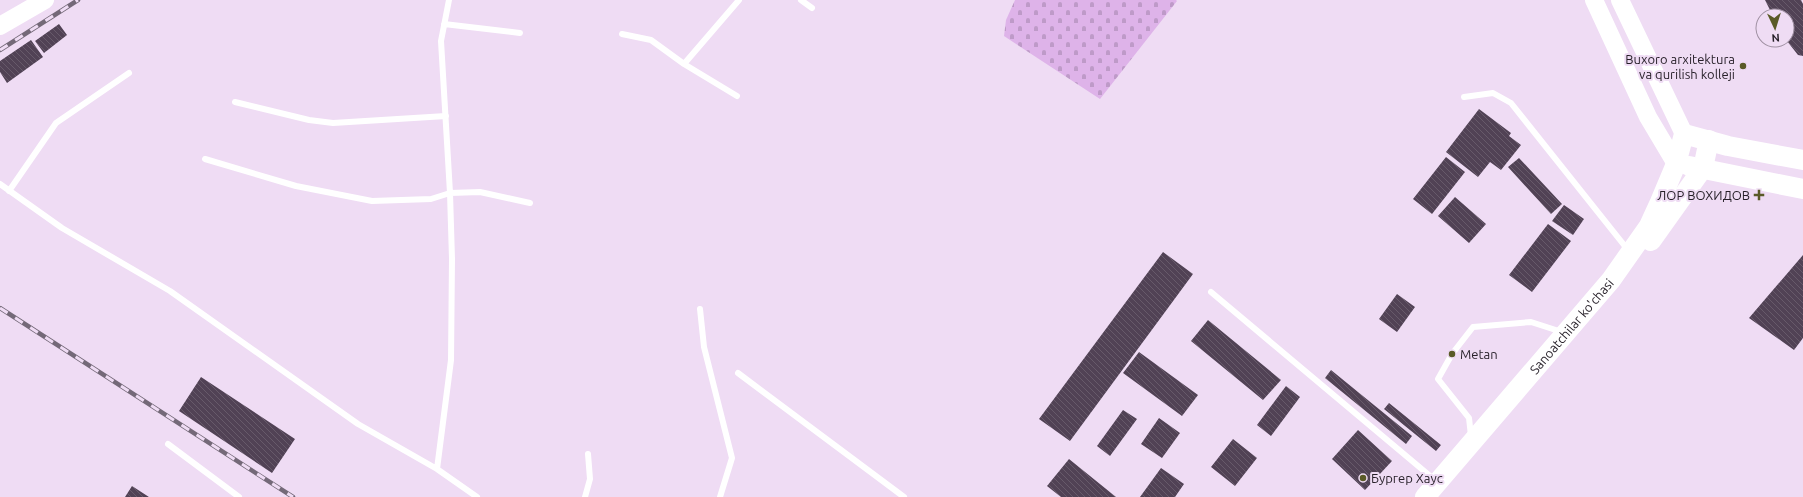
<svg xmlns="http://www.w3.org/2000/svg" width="1803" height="497" font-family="Ubuntu,sans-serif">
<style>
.cemetery{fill:url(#cemetery-stones)}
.building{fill:url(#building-back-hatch)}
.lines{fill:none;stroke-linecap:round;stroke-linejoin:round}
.lane{stroke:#fff;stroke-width:6}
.secondary{stroke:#fff;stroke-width:18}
.primary{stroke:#fff;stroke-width:20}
.rail-casing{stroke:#746978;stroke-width:4.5}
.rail{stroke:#efdcf4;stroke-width:3;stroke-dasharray:9;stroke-linecap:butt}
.poi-dot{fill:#5a5a27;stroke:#efdcf4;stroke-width:1.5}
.labels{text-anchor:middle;stroke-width:4;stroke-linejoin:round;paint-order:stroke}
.poi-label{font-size:13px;fill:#261f28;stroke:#efdcf4;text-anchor:end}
.street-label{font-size:13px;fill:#261f28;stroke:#efdcf4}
</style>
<defs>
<pattern id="cemetery-stones" width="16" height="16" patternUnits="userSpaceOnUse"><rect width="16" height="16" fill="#deb3e9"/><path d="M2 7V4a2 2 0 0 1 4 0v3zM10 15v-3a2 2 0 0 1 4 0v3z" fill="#be9ac8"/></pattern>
<pattern id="building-back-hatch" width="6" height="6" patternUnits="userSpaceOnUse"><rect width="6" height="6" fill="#514255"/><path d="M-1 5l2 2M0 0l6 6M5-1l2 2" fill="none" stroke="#675a6a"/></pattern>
</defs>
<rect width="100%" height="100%" fill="#efdcf4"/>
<path class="cemetery" d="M1015,0H1176L1177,1L1100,99L1004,36L1006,20Z"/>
<path class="building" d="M1765,0H1801L1803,4V56L1798,55L1787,41V16H1773Z
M59,24L67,35L44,53L35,41Z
M31,40L43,57L7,83L0,72V61Z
M1479,109L1511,133L1509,136L1521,145L1501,170L1490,162L1478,177L1446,152Z
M1446,157L1465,172L1432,214L1413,199Z
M1519,158L1562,204L1551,214L1508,167Z
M1455,197L1486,224L1469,243L1438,216Z
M1564,205L1584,219L1573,235L1552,221Z
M1548,224L1571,241L1532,292L1509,275Z
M1163,252L1193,274L1070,441L1039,419Z
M1803,255V338L1794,350L1749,318Z
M1397,294L1415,307L1397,332L1379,319Z
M1208,320L1281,380L1263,400L1191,341Z
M1139,352L1198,395L1182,416L1123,373Z
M1331,370L1412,436L1406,444L1325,378Z
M201,377L295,439L272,473L179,411Z
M1286,386L1300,397L1271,436L1257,425Z
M1389,403L1441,445L1436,451L1384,409Z
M1123,410L1137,419L1110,456L1097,446Z
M1159,418L1180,433L1162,458L1141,444Z
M1358,430L1392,461L1365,490L1332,459Z
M1233,439L1257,458L1235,486L1211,467Z
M1069,459L1116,497H1061L1047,486Z
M1161,468L1184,484L1175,497H1140Z
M132,486L149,497H125Z"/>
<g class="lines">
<path class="lane" d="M801,0L812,8
M444,24L520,33
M622,34L651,40L684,64L737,96
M684,64L739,0
M1464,97L1493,93L1511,103L1628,250
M235,102L309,120L333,123L446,116
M205,159L296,186L372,201L431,199L450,193L480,192L530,203
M0,184L62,228L170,291L358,424L437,469L477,497
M9,191L56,123L129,73
M1211,292L1436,481
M700,309L704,347L732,458L720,497
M738,373L904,497
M1471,436L1469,418L1438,379L1452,354L1473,327L1531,322L1562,332
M168,444L239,497
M437,469L451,360L452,259L450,193L441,41L449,0
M585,497L590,479L588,454"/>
<path class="secondary" d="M1594,0L1648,117L1676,164
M1620,0L1684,134
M0,26L45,0"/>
<g class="primary">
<path d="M1689,166L1803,189"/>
<path d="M1651,241L1703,168L1709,140"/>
<path id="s1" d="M1425,497L1611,280L1649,226L1660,202L1676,164L1684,134L1728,146L1803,160"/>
</g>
<defs>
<path id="rail" d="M0,50L78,0
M0,308L293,497"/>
</defs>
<use href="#rail" class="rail-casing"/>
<use href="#rail" class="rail"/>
</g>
<g class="poi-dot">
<circle cx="1743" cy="66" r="4"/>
<path d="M1757 189h4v4h4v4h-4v4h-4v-4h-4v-4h4z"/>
<circle cx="1452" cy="354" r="4"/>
<circle cx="1363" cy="478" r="4"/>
</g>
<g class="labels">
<g class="poi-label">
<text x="1735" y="64">Buxoro arxitektura<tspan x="1735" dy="15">va qurilish kolleji</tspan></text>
<text x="1750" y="200">ЛОР ВОХИДОВ</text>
<text x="1460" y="359" text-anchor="start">Metan</text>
<text x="1371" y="483" text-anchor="start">Бургер Хаус</text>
</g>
<g class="street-label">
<text dy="5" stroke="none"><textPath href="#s1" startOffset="225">Sanoatchilar ko'chasi</textPath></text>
</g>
</g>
<g transform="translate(1775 28) rotate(176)"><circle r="19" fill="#efdcf4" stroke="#9f90a2"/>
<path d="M0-3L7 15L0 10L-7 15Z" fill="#5a5a27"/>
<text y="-6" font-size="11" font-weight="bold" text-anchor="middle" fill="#261f28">N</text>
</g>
</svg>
